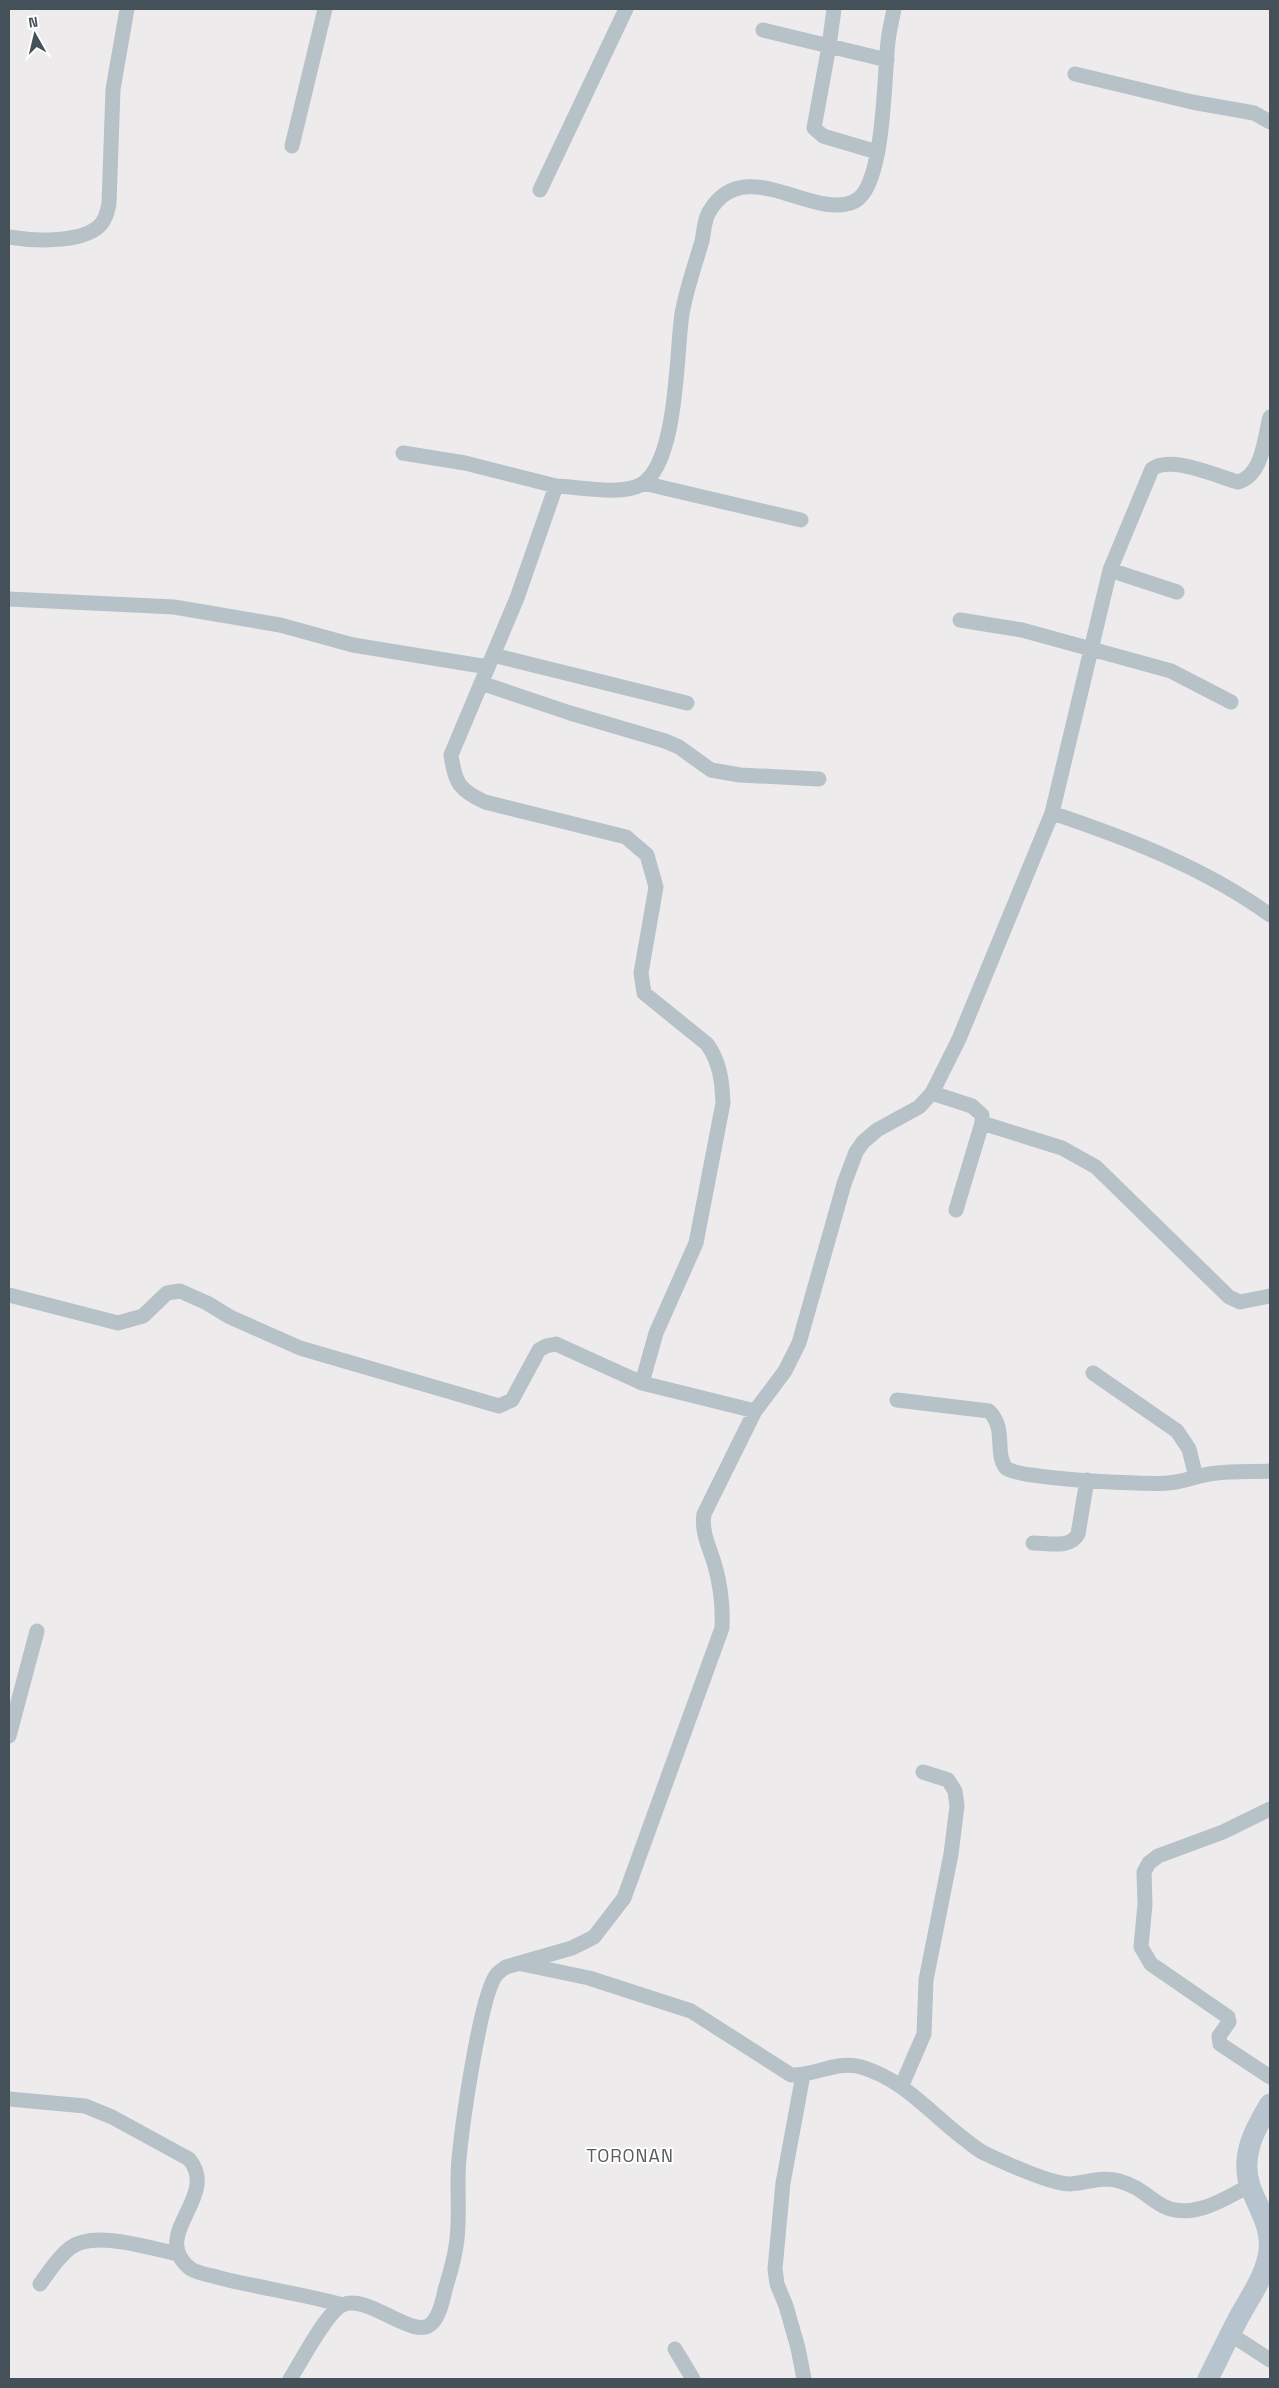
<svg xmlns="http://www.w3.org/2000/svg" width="1279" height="2388" font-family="'Space Grotesk',sans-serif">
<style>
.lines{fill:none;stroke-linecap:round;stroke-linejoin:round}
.street{stroke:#b7c2c8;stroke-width:15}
.secondary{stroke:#b7c4cd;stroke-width:21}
.labels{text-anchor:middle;stroke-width:4;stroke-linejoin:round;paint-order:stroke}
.quarter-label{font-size:18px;letter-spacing:1px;fill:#585d60;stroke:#fff}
</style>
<rect width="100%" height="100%" fill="#eeebec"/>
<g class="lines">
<path class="street" d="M834,9L829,46L814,128L823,136L877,152
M763,30L887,60
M1075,74L1192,102L1254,113L1270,122
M292,146L325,9
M540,190L626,9
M9,237C32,241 77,243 97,228C105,222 107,213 109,204L113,89L127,9
M403,453L465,463L556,486
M643,483L801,520
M1110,570L1177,592
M9,599L174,607L280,625L353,645L488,667
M960,620L1022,630L1171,671L1231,702
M493,655L687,703
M481,683L570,713L665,741L679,747L711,770L740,775L819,779
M1052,813C1127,838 1205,868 1270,915
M932,1093L972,1106L982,1115V1123L956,1210
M982,1123L1062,1148L1096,1167L1229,1297L1240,1302L1270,1296
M9,1295L118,1323L143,1316L167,1293L180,1291L207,1303L230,1317L300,1348L499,1406L512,1400L539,1350L546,1346L556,1344L642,1383L755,1411
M1093,1373L1177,1431L1189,1449L1196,1477
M642,1383L656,1333L696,1243L723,1103C722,1081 720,1062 707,1044L644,993L641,973L656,887L647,855L626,837L485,802C459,790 455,783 451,755L517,598L556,486C580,487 622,496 642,484C678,461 676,353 682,314C686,290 695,265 702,241C704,232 704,220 709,212C744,151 814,222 855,201C885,186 884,74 888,42C889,31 892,20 894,9
M897,1400L989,1411C1007,1429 994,1453 1006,1468C1016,1479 1148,1485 1168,1483C1185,1482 1200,1474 1217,1473C1234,1471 1253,1472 1270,1471
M1033,1543C1049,1543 1070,1549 1078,1534L1087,1480
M9,1736L37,1631
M1270,1809L1223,1832L1158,1856L1149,1863L1144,1872L1145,1904L1141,1947L1151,1964L1228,2017L1229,2022L1219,2036L1220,2044L1270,2077
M522,1964L589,1978L691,2011L791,2075C815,2076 836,2060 861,2067C903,2079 929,2112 963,2138C970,2143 977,2150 984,2153C1003,2162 1050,2184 1070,2184C1086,2183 1103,2176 1119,2181C1137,2186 1143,2193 1158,2203C1187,2223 1224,2200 1250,2185
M803,2075L783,2183L775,2269L777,2284L786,2306L798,2348L804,2379
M902,2085L924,2034L926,1980L951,1854L957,1806L955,1791L948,1780L923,1772
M9,2099L85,2106L112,2117L189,2159C221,2197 147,2235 191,2269C199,2274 211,2275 220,2278C261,2288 302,2294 343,2305
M40,2284C49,2272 57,2258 70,2248C94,2229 151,2249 179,2254
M1230,2334L1270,2360
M675,2349L693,2379
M290,2379C301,2362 326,2313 342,2305C368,2292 416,2344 433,2322C440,2314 443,2300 445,2290C449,2276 454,2261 456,2246C461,2218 456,2188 459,2159C462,2127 480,1994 497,1974C499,1972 503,1969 506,1967L572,1948L594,1937L624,1898L722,1628C723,1606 721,1587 715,1566C710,1548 701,1533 704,1514L755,1411L785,1371L799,1343L844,1184L856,1152L863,1142L877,1130L919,1107L932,1093L959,1039L1052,813L1110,570L1152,469C1171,455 1216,476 1238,482C1263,475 1264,439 1270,417"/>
<path class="secondary" d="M1208,2379C1218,2359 1228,2338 1239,2317C1250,2297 1266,2275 1269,2251C1272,2227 1258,2208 1250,2186C1240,2155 1255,2129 1270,2104"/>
</g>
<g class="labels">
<g class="quarter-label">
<text x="630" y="2162">TORONAN</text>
</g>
</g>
<rect width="1279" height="2388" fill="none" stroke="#455158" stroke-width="20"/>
<g transform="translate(35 35) rotate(352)" stroke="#ffffff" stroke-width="4" paint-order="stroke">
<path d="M0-4L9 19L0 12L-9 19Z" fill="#455158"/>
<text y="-8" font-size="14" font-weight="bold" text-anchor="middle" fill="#455158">N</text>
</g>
</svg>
